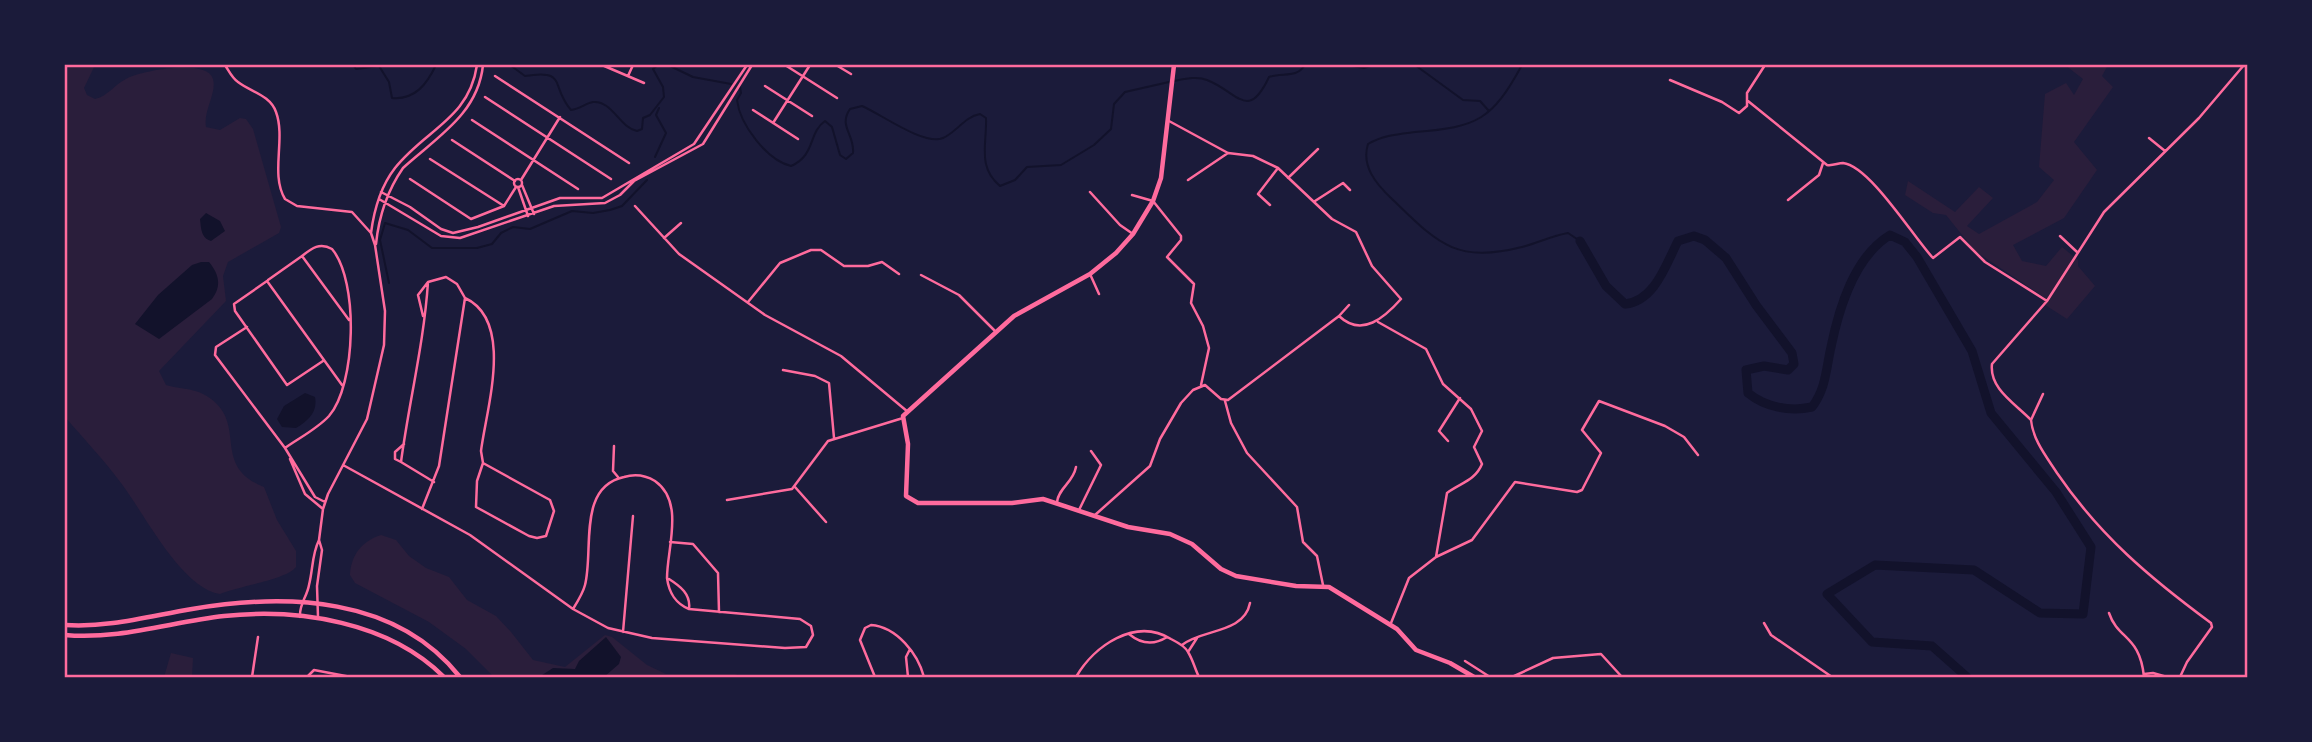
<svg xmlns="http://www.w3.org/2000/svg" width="2312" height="742" font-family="Raleway,sans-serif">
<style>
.green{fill:#2a1e3b}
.water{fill:#12122b}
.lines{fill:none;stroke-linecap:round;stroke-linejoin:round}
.stream{stroke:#12122b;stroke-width:2}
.river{stroke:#12122b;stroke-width:9}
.minor{stroke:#ff6b9d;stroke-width:2.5}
.secondary{stroke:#ff6b9d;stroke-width:4.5}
.primary{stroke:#ff6b9d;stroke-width:4.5}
.neatline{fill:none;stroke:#ff6b9d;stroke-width:2.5}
</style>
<rect width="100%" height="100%" fill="#1b1b3a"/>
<path class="green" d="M65,65H95L84,88L87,95L95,99C107,97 115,84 126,79C140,71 207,58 213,79C217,93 203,111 206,127L220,130L240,118L246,119L253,129L281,227L279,233L228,262L223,276L226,301L159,371L166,385C178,389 192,388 203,394C252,420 208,465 264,487L277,520L296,551V567C286,580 238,586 220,594C181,588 144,513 121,483C104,460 84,439 65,417Z
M2065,65H2108L2102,76L2113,87L2074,142L2097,170L2064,218L2013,245L2022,261L2046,266L2062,247L2078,260V266L2095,286L2067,319L2042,303L2045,298L1975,251L1946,215L1933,213L1905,195L1908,181L1955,212L1979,187L1993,198L1967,226L1979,234L2037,202L2054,180L2039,167L2045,94L2066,83L2074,95L2083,79Z
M381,535L396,540L409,556L426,568L449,577L467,600L496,616L511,632L533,660L565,667L605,635L612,637L647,665L666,674H735L742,677H494L466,649L429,622L355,583L350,575C351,555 362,541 381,535Z
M171,653L193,658L192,677H164Z"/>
<path class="water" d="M206,213L220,221L225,231L211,241C201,238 201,228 200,219Z
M201,262H209C219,274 222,286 212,299L159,339L135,324L158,295L192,265Z
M305,393L315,397C318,412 308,421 296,428L282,427L277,419L284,406Z
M606,637L621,657L619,664L604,677H539L553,668L575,669L579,661Z"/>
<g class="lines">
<path class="stream" d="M353,65L356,69L379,66L389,82L392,98C415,100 427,84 436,65
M510,65L525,76C568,69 550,86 571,110C580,109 586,103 593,102C612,100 620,128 637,131L642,129L643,118L650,115L664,97L663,87L653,69L658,65
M668,65L693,77L731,84
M1347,65L1364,68L1373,65
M1415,65L1463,100L1480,101L1489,111
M1522,65C1492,120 1478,127 1415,132C1399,134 1383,135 1368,144C1361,166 1376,184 1392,199C1437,242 1454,264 1522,247C1538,243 1551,236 1568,233L1580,241
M1174,81C1185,79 1197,76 1207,80C1238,92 1248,122 1269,77C1283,72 1296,79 1305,65
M740,87L741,93L737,100C740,125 767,160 791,166C816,155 808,133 825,121L832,127L840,155L846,159L853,153C855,135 838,126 850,109L862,106C881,114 924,146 943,138C957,132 964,117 980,114L986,118C987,144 977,167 1000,186L1015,180L1027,167L1061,165L1094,145L1111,129L1114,104L1125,92L1169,82
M655,157L666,133L656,115L659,108
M389,283L380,240L385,223L408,230L432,248H477L492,244L501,233L513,227L530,229L572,211L593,213L610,210L622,206L647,180"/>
<path class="river" d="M1580,241L1606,286L1625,304C1655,301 1666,264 1678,241L1694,236L1705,240L1726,258L1756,305L1792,353L1794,364L1788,370L1764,366L1746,370L1748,393C1765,407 1790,412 1812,407C1826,389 1826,369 1831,347C1839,308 1854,257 1890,235L1905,242L1917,257L1972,351L1991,413L2056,492L2091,547L2083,614L2040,613L1974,570L1875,565L1827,594L1872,642L1932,646L1967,677"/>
<path class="minor" d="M225,65C229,71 232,78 238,82C251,92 270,95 276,112C286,139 270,174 285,199L297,206L352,212L371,233L375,245L385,311L384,345L367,419L328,494L323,509L319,540L322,550L317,586L318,617
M602,65L644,83
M785,65L837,98
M836,65L851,74
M495,76L629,163
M628,76L633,65
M1670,80L1722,102L1739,113L1747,106V93L1765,65
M765,86L812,116
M485,97L611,179
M1748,101L1827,165C1833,166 1838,163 1843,163C1870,166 1914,238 1933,258L1960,237L1985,262L2047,301
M753,110L798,139
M472,120L578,189
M773,123L810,65
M2149,138L2165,151
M452,140L515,181
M430,159L504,206
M1288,178L1318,149
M514 183a4 4 0 1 1 8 0a4 4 0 1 1-8 0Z
M410,179L471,219L504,206L516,187
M521,180L560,117
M1188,180L1228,153
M522,185L534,214
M518,187L528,216
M381,192L410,207L441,229L453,233L478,227L560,198H602L694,144L747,65
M1090,192L1120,225L1133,234
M1132,195L1153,201L1181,236V240L1167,257L1194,284L1191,303L1203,326L1209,348L1201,385
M379,199L441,236L460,238L554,206L605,203L620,195L634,181L703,144L752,65
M1788,200L1819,175L1823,163
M1315,201L1343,183L1350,190
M1270,205L1258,194L1278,168
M635,206L679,254L765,315L841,356L908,412
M371,233C374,210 381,186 395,168C426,129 469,119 477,65
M2060,236L2077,252
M664,238L681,223
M376,244C379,215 387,191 403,168C437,137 478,114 483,65
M1090,274L1099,294
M921,275L959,295L996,332
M268,280L302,256
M465,298C515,321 486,410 481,451L483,463
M748,302L780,263L811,250H821L844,266H868L882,262L899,274
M423,316L418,295L428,282
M1339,316L1349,305
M1378,322L1426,349L1443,384L1471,409L1482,431L1474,447L1482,464C1475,481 1460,483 1447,493L1436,557L1409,578L1391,623
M247,327L216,347L215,355L285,448L315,497L325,502
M323,361L287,385L235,311L234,304L267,281L342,385
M783,370L815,376L829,383L834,438
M1225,401L1231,423L1247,453L1297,507L1303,542L1317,556L1323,585
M2031,420L2043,394
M1448,441L1439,431L1460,398
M404,444L395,452V459L401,462C409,402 424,343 428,282L446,277L457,284L465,298L439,466L422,509
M614,446L613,471L618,477
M285,448C299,438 317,429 329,416C356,385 359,281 332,249C320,242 312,248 302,256L349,320
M290,459L305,494L323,509
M401,462L434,482
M483,463L550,500L554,511L546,536L537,538L529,536L476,507L477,481Z
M343,465L470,535L573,609L608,628L652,638L785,648L806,647L813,635L811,626L800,619L689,609C675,603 669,593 667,578C667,548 685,502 655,481C645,475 634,474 624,477C577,487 594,550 585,585C583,593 578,601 573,609
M795,487L826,522
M727,500L792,489L828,441L903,418
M1057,502C1059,487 1073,483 1076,467
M1079,510L1101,465L1091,451
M1095,515L1150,466L1160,439L1181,403L1193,390L1205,385L1221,399L1228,400L1339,316C1362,338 1385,317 1401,299L1372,266L1356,232L1332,219L1278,168L1253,156L1228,153L1169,121
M670,542L693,544L718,573L719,612
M1436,557L1472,540L1515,482L1577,492L1582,490L1601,453L1582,430L1599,401L1665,426L1684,437L1698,455
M669,579C680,586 691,594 689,609
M2109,613C2118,640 2140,635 2144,677
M300,617C299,604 307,597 309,585C313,569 312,554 319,540
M1764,623L1771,635L1832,677
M623,632L633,516
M1129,634C1141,644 1153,646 1167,637
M1182,645C1201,629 1244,634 1250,603
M1188,652L1197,638
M1465,661L1490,677
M2144,674L2153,673L2167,677
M252,677L258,637
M307,677L314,670L351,677
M875,677L860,640L865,628L871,625C897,627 918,654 924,677
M908,677L906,657L910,649
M1076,677C1094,646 1135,617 1171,639C1177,642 1185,646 1188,652C1193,660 1195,669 1199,677
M1512,677L1553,658L1601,654L1622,677
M2180,677L2187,662L2212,627L2211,623C2150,578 2100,536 2057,473C2046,456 2033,440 2031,420C2016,404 1989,389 1992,364L2047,301L2104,212L2199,118L2244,65"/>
<path class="secondary" d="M1174,65L1161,178L1153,201L1133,234L1116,253L1090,274L1014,316L903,416L908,444L906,496L918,503H1012L1043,499L1128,527L1170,534L1192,544L1221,569L1236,576L1296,586L1329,587L1397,629L1416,650L1450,663L1474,677"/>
<path class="primary" d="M65,625C108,628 150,616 192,609C286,593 396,596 460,677
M65,635C119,640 171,622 224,616C299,608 389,622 444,677"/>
</g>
<rect width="2312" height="742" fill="none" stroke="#1b1b3a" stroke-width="133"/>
<rect x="66" y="66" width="2180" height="610" class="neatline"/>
</svg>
